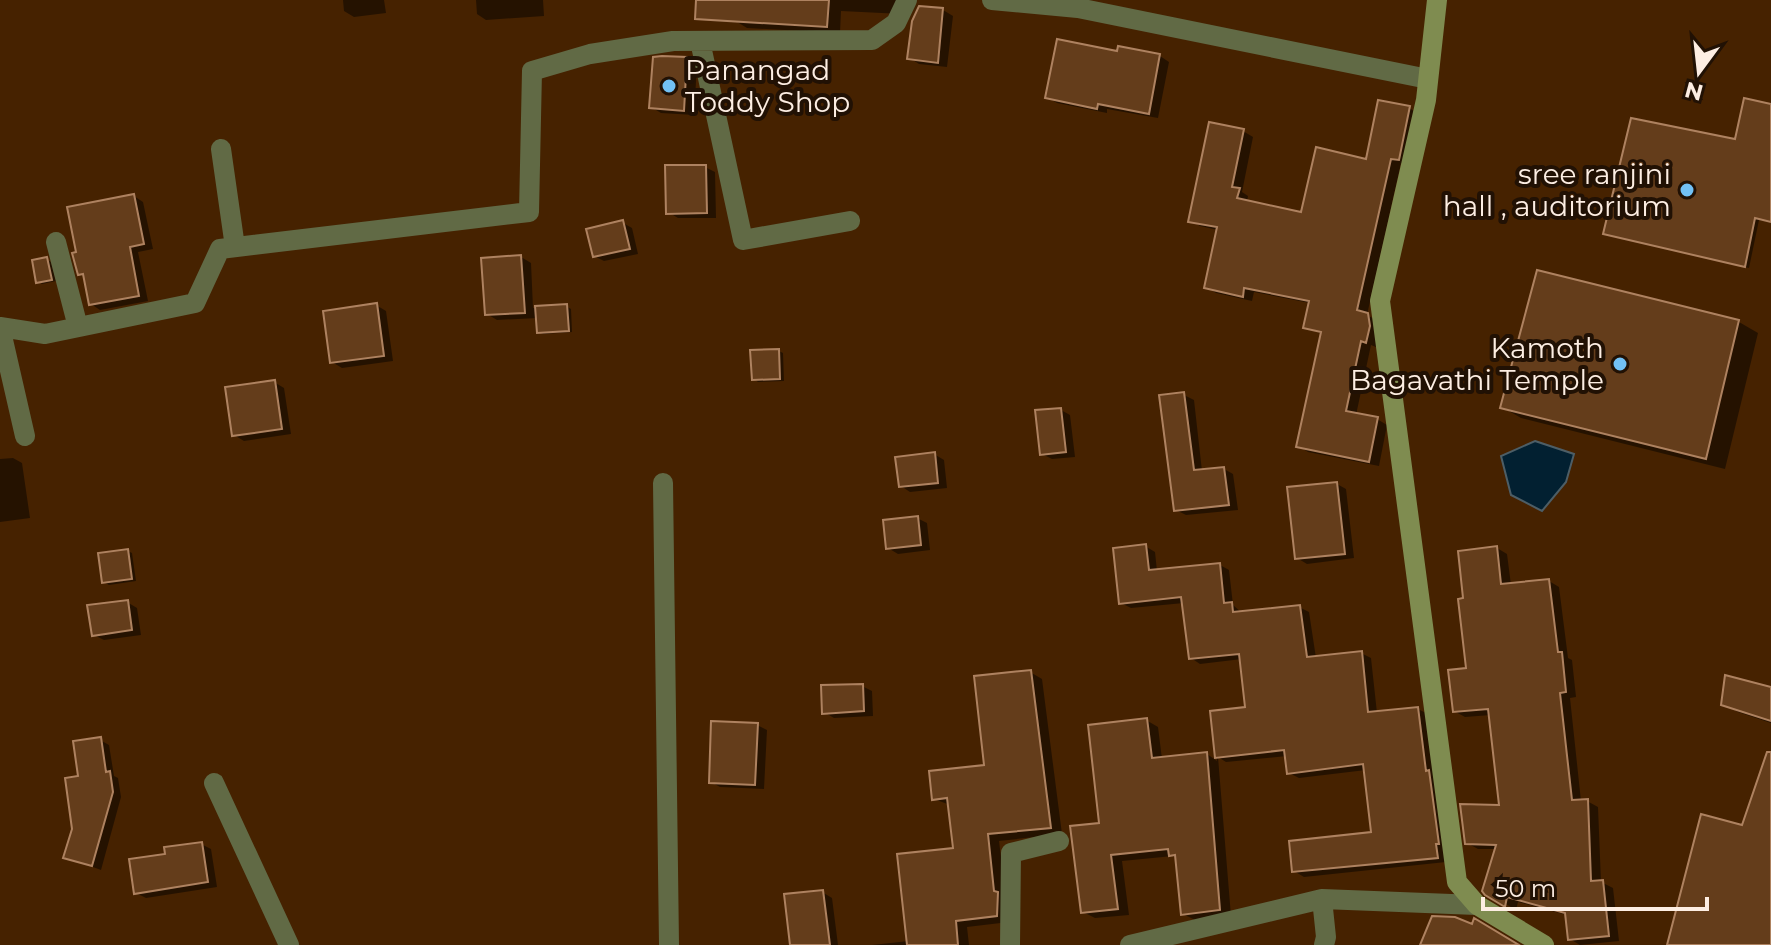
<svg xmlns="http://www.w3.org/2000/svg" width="1771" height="945" font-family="Montserrat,sans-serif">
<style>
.water{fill:#022031;stroke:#4d5e66;stroke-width:2}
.shadow{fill:#0007}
.building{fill:#643d1b;stroke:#ae8260;stroke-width:2}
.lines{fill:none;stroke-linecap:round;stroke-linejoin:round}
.minor{stroke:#616a45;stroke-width:20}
.secondary{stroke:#7f8c50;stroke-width:20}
.poi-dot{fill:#72c1f5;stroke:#211104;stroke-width:3}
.labels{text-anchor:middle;stroke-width:8;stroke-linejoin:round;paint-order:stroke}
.poi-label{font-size:28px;fill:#fdeee3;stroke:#211104;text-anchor:end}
</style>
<rect width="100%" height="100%" fill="#462200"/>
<path class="water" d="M1535,441L1574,454L1566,482L1542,511L1511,495L1501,456Z"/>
<path class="shadow" d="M343,0H384L386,13L354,17L344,11Z
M476,0H543L544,16L486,20L477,14Z
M735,0H911L902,14L841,11L840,33L747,28L734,20Z
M920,8L943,10L953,16L947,67L919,64L910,58Z
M1120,48L1160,56L1169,62L1158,118L1107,109V113L1057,103L1047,97L1119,53Z
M655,59H687L697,65L694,115L661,113L651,107Z
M1771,106V222L1759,220L1749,268L1605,233L1737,141Z
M1409,108L1419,114L1408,164L1401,163L1367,315L1378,321L1376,347L1371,345L1356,415L1377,419L1387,425L1379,466L1308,452L1299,446L1323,334L1305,327L1310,303L1254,292L1252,301L1216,293L1206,287L1218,230L1200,226L1191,220L1243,131L1253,137L1242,192L1248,196L1247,202L1302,214L1368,161Z
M705,167L715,172L716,218H678L668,212Z
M134,196L143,202L153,249L138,252L148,301L100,310L91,304L86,277L80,274Z
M623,223L632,228L638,254L604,261L594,256Z
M521,257L531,263L533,308L566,306L571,309L572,332L543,334L539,332L538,318L497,320L487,314Z
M46,259L51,262L56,281L42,284L38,281Z
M1538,272L1739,322L1758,333L1725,469L1521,418L1502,407Z
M376,305L386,311L393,361L342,368L332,362Z
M779,351L783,353L784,381L758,382L754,379Z
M274,382L284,388L291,434L244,441L234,435Z
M1184,395L1194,400L1202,471L1224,469L1233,474L1238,510L1186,515L1176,510Z
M1061,410L1070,415L1075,457L1052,459L1042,454Z
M934,454L944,460L947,488L910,492L901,486Z
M13,458L22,463L30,518L0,522V459Z
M1337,484L1346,489L1354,558L1307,564L1297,558Z
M917,518L927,523L930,550L898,554L888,548Z
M1145,546L1155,552L1157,571L1220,565L1229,570L1233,605L1242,613L1299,607L1309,612L1316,658L1361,653L1371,658L1377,713L1418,709L1428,714L1446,862L1304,877L1294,871L1373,834L1366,770L1299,778L1289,773L1287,756L1226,762L1218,757L1231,916L1195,920L1183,914L1177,858L1173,856L1122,861L1129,915L1095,918L1083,912L1101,825L1146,720L1158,727L1162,759L1207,754L1217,761L1212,713L1248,709L1242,659L1200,664L1191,658L1184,603L1131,608L1121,603Z
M1497,548L1507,554L1511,585L1549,581L1559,587L1568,658L1572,660L1576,697L1570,698L1581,801H1587L1598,807L1601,882L1613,888L1619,941L1580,945L1570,939L1567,915L1518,902L1516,910L1487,893L1496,849H1478L1467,843L1501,807L1491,715L1465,717L1454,711L1468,670L1466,600Z
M128,551L132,553L136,581L109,585L104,582Z
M127,602L137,608L141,635L104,640L94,635Z
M1030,672L1042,679L1062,834L999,841L1009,922L967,927L969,945H872L909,941L955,850L950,805L934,799L987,767Z
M862,686L872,691L873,716L834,718L824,712Z
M1771,689V723L1738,712L1724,704Z
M757,725L767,730L764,789L720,787L711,782Z
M100,740L109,745L114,776L118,778L121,797L101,870L66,857L74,829L80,778Z
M201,844L211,849L217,887L146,898L136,893L167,855Z
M822,892L832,898L838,945H792Z"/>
<path class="building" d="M696,0H829L827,27L695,19Z
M919,6L943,8L938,63L907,59L912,21Z
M1057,39L1117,51L1118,46L1160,54L1149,114L1098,104L1097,109L1045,98Z
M662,56L687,57L684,111L649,108L653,57Z
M1744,98L1771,104V222L1755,218L1745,267L1603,234L1631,118L1735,139Z
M1378,100L1410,106L1399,160L1391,159L1357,310L1368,313L1370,326L1366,343L1361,341L1346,411L1378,417L1369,462L1296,447L1321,332L1303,328L1309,301L1244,288L1243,297L1204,288L1217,227L1188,222L1209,122L1244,129L1232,187L1240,188L1237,198L1301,212L1316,147L1366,159Z
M665,165H706L707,213L666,214Z
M134,194L144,244L130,247L139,296L89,305L83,274L78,275L72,253L76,252L67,207Z
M623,220L630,249L593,257L586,229Z
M521,255L525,313L485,315L481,258Z
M47,257L52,280L36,283L32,260Z
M1537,270L1739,320L1706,459L1500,408Z
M377,303L384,356L330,363L323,311Z
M567,304L569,331L537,333L535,306Z
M779,349L780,379L752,380L750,350Z
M275,380L282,429L232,436L225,387Z
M1184,392L1194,470L1224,467L1229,505L1174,511L1159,395Z
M1061,408L1066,452L1040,455L1035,410Z
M935,452L938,483L899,487L895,457Z
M1337,482L1345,554L1295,559L1287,487Z
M918,516L921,545L886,549L883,520Z
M1146,544L1149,570L1220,563L1224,603L1232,602L1233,612L1300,605L1307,657L1362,651L1368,712L1418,707L1426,771L1429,770L1439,844H1436L1438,858L1292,872L1289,841L1371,832L1363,764L1287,774L1284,750L1215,758L1210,711L1245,707L1239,654L1189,659L1181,597L1119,604L1113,548Z
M1497,546L1501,584L1549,579L1558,652H1562L1566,692L1560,693L1572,800L1588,799L1591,881L1603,880L1609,936L1568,940L1565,913L1507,897L1505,907L1485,895L1482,891L1496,845L1465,844L1460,804L1499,805L1488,709L1453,712L1448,670L1466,668L1458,599L1463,598L1458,551Z
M128,549L132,579L102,583L98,553Z
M128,600L132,630L92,636L87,605Z
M1031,670L1051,828L988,834L994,891L998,892L997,916L956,921L958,945H907L897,854L953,848L947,798L932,800L929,771L984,765L974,676Z
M1725,675L1771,687V721L1721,705Z
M863,684L864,711L822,714L821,685Z
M1147,718L1152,758L1207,752L1220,910L1181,915L1175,855L1169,856L1168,849L1111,855L1118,909L1081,913L1070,826L1099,823L1088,725Z
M711,721L758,723L755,785L709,783Z
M101,737L106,772L110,771L113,792L92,866L63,858L72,829L65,778L78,776L73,741Z
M1767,752H1771V945H1667L1701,814L1742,825Z
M202,842L208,882L134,894L129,859L165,854L164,847Z
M823,890L830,945H790L784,894Z
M1432,916L1455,917L1472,924L1474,918L1519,945H1420Z"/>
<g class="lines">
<path class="minor" d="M992,0L1078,8L1428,79
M700,41L743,240L850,221
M221,149L235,247
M56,242L78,327
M0,327L45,334L195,303L220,249L529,212L532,71L590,54L673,41L872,40L896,23L907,0
M0,327L25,436
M663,483L669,945
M214,783L289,945
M1322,899L1326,937L1324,945
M1010,945L1011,853L1059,841
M1130,945L1322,899L1477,905"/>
<path class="secondary" d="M1437,0L1426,100L1380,301L1457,882L1477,905L1544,945"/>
</g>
<g class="poi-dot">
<circle cx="669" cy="86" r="8"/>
<circle cx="1687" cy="190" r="8"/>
<circle cx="1620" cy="364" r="8"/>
</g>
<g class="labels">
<g class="poi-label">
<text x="685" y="80" text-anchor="start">Panangad<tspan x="685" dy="32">Toddy Shop</tspan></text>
<text x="1671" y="184">sree ranjini<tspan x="1671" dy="32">hall , auditorium</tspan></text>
<text x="1604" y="358">Kamoth<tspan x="1604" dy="32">Bagavathi Temple</tspan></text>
</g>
</g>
<g transform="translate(1699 72) rotate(195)" stroke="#211104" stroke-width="6" paint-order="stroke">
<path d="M0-6L14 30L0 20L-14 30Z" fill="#fdeee3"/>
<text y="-12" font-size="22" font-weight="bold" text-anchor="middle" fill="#fdeee3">N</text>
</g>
<path d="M1483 897v12h224v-12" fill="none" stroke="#fdeee3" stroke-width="4"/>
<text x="1495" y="897" font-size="24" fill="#fdeee3" stroke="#211104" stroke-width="6" paint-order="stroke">50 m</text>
</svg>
